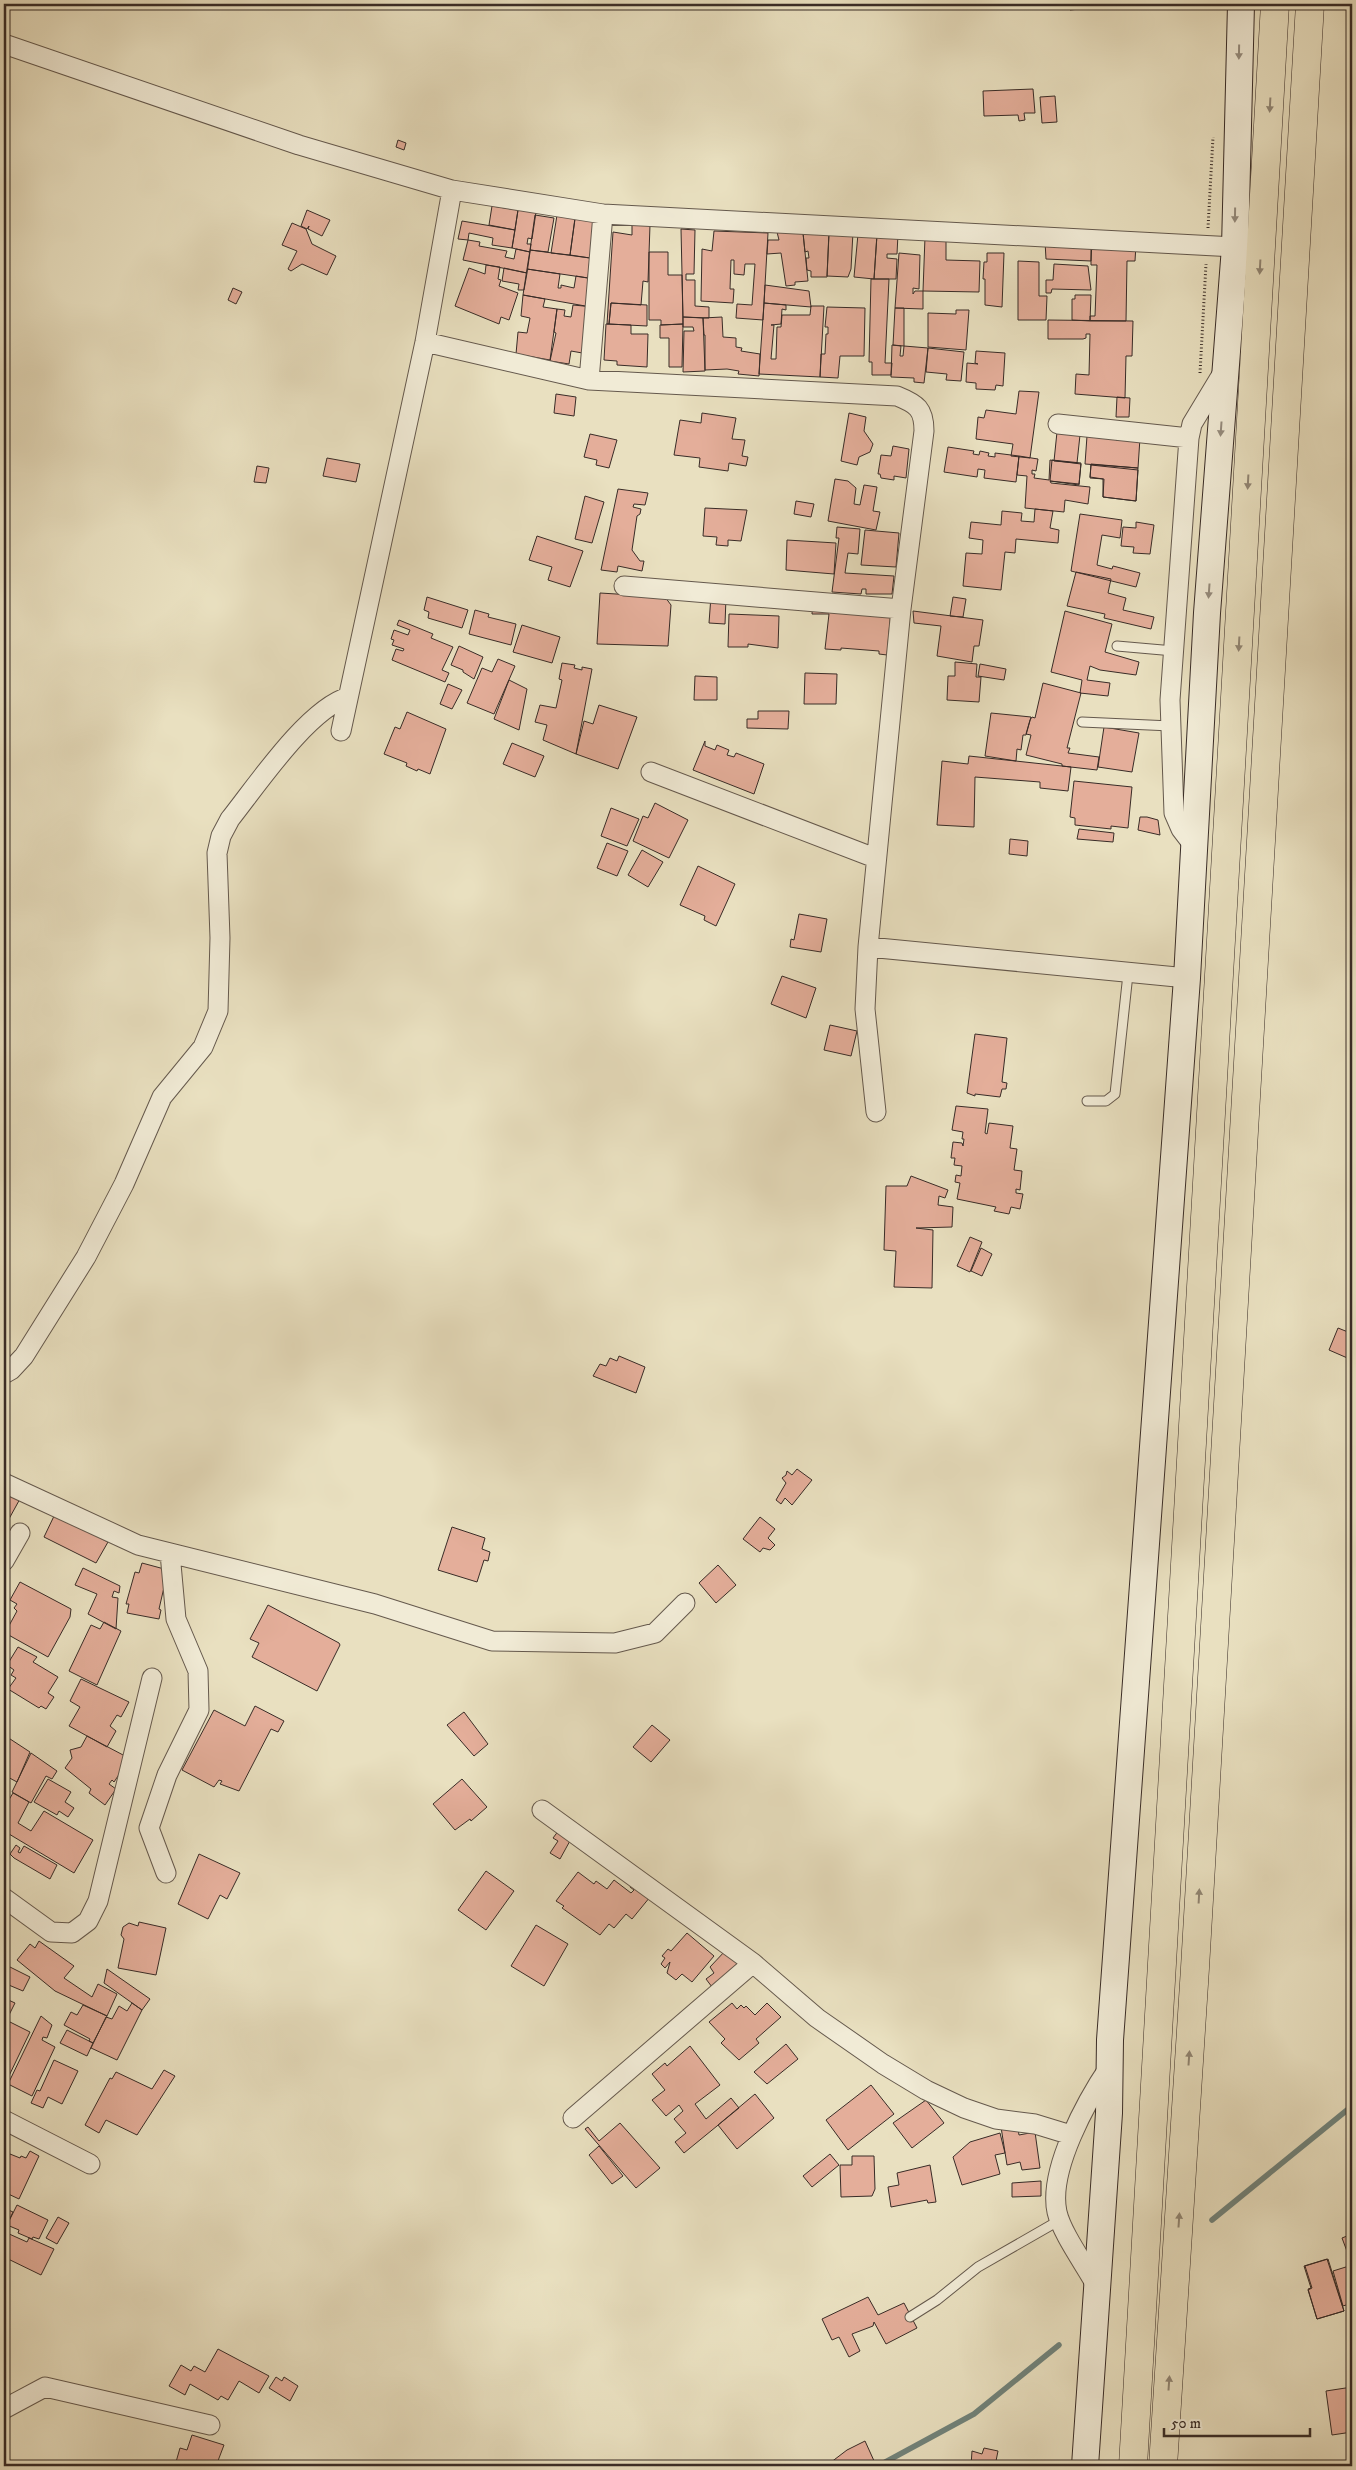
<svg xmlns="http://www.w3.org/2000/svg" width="1356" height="2470" font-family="'IM FELL DW Pica',serif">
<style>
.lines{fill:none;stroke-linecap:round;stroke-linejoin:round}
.stream{stroke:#71837b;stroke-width:5.5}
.building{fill:#e4ae9a;stroke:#392c27}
.lane-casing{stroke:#65594d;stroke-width:11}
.street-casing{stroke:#65594d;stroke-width:21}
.secondary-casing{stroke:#392c27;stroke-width:28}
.primary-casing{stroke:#392c27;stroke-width:29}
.path{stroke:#392c27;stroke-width:3;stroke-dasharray:1 2.5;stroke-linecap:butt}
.lane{stroke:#f1ebd6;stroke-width:9}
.street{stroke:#f1ebd6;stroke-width:19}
.secondary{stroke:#f1ebd6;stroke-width:26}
.primary{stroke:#e9e0c0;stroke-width:28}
.oneway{fill:#958c7e}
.oneway2{fill:#918674}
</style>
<rect width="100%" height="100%" fill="#e9e0c0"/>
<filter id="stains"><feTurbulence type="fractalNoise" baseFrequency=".004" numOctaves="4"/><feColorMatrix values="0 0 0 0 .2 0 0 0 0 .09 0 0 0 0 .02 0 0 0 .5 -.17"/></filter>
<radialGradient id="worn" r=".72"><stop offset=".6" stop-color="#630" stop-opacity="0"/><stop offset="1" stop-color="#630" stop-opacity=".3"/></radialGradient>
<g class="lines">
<path class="stream" d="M1212,2220L1352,2106
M878,2466L974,2414L1059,2345"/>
</g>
<path class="building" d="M1070,4H1088L1089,8L1070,10Z
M1033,89L1035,113H1024L1025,120L1019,121L1018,115L984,116L983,91Z
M1055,96L1057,122L1042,123L1040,97Z
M398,140L406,143L404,150L396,147Z
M492,206L518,210L515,230L489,225Z
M307,210L330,220L322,236L308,229L309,226L307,229L301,226Z
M518,210L536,212L532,239L528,238L527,244H531L530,252L512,248Z
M535,215L554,218L548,252L530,250Z
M557,215L575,218L570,255L551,253Z
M575,219L595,221L590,258L570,255Z
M462,221L515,230L512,248L492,245L493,238L469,233L468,240L458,239Z
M292,223L306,229L312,244L336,256L327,275L302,264L291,271L288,269L297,251L282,245Z
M632,225H650L648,282L643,281L641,305L611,303L609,324H607L613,232L632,235Z
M681,229L695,230L694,274H686V280H695V306L709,307V318L683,317Z
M714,231L768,233L763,320L736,318L737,304L752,305L755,264H745L744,275L734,274V260H731L730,289H734L733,303L701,301L702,249L712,251Z
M829,231L853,232L851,269L848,277L827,276Z
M777,232L803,233L808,281L795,282V285L786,286L781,253L767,254L768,240H779Z
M803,233L829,234L827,277H811V271L807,270L806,258H809L808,251L805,252Z
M858,234H877L874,279L854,277Z
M898,234L897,254H887V258L897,259L896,279H874L877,235Z
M925,237L946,238V260L980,261L979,292L923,291Z
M468,240L480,242L479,246L507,251L505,257L514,259L516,249L530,252L527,273L463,260Z
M1045,241H1092L1091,261L1046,259Z
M1091,243L1136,244L1135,261H1127L1126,321H1090V316H1095L1097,265H1091Z
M530,250L590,258L588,278L527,269Z
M649,252H668V275H682L683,324L661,325V320H649Z
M899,253L920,255L919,289L913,288V294L915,291H923V309L895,308Z
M987,253H1004L1002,307L985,305V279H983L984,262H987Z
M1018,261L1039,262V296H1047L1046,320H1018Z
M1054,264L1088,266L1091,290L1052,289L1051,293H1046V280H1053Z
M486,265L500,267L498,279L501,280L499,286L518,293L509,320L501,317L499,324L455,306L469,268L485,274Z
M504,268L527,273L524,290H518L519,284L502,281Z
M527,269L560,274L558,288H561V285L574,288L576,276L594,279L591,307L523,295Z
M871,279H889L885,363H892L891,375H872V362H869Z
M765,285L809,291L811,307L764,303Z
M233,288L242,292L236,304L228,300Z
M523,295L545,299L543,307L557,309L550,360L516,354L518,332L527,333L530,318L521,316Z
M1075,295H1091L1090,321L1072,320V299H1075Z
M611,303L647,305V326L609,324Z
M764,303L786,305V310L782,309L781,324L771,325H774L771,359H776L777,327H781L782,315H810L811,306H824L820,377L759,374Z
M573,305L594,307L588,354L571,351L569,364L550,361L556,333L554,332L557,309L565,310L564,316L571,317Z
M827,307L865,308L864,356H840L838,378L820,377L821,354H825L826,334H828V327H825Z
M895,308H904V346L893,345Z
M956,310H969L966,350L928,347V313L956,314Z
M683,317L703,318L705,371L683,372L684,331H694L693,327H683Z
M722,317L723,337L736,338V347L742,348L741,351L760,354L759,376L738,374L739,371L727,369L705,370V335H704L703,318Z
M1048,320L1133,321L1132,356H1126L1125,398L1075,394L1076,374L1089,375L1090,334H1086V338L1083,339H1048Z
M606,324L631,325V334H648L647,367L617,365V361L604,360Z
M683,324L682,367H669V338H660V325Z
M892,345L901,346L900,356H903L904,346L928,348L924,383L914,382V378L891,377Z
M928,348L964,352L961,381L946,380L947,374L926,372Z
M976,351L1005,353L1003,386L996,385L995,390L976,389V383L966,382L967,363L978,364L975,363Z
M1019,391L1039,392L1030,458L1011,456L1013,444L976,439L978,417L984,418L986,410L1016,414Z
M556,394L576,397L574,416L554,413Z
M1117,397L1130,398L1129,417H1116Z
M702,413L736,418L732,439L745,440L742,456L748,457L746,466L729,463L728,471L699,467L700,458L674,455L680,420L701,423Z
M849,413L866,417L864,431L873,444L870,452L859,457L857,465L841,461Z
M1057,432L1080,435L1077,463L1054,461Z
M590,434L617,440L609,468L596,465L597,460L584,457Z
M1087,436L1116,437V440L1140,438L1138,468L1085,464Z
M893,446L909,449L906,478L894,476V480L881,478L880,474H878L881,455L891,456Z
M948,447L974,451L973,454L979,455L980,451L989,453L988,456L995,457V453L1019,456L1016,482L984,478L985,470L978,469L977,477L944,472Z
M1019,456L1038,459L1036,471L1032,470V474H1035L1034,478L1049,480L1050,460L1081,464L1079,484L1050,481L1051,483L1090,487L1088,504L1065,500L1064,512L1025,508L1027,476L1017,475Z
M327,458L360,464L356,482L323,476Z
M1052,460L1081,463L1079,485L1050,481Z
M1091,464L1138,468L1136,501L1103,497V479L1090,477Z
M1091,465L1138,470L1136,501L1103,497L1104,479L1090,478Z
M257,466L269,468L266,483L254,482Z
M835,479L848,481L856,488L854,504L860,505L864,485L877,487L873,511L880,512L876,530L828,521Z
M618,489L648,493L645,505L634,504L633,507L641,509L640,514L637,516L632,550L640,561H644L642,571L618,566L617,572L601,570Z
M585,496L604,502L592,543L575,539Z
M796,501L814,504L811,517L794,514Z
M705,508L747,510L741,541L728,540V546L716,545L717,537L703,536Z
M1035,509L1053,511L1050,528L1059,530L1058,543L1016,539L1015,553L1005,552L1001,590L963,586L966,553L982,554L983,540L969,538L971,522L1001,525L1002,511L1022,513L1021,521L1034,522Z
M1080,514L1122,520L1120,538L1102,535L1097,565L1112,569L1113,566L1140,573L1136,587L1071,571Z
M1136,522L1154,525L1150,554L1133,553L1134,547L1121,546L1123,527L1136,528Z
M837,527L860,529L858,554L848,553L845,573L894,576L892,594H866V589H862L861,594L832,592L839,538H836Z
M865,530L899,533L896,567L861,565Z
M537,536L583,551L570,587L548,580L552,567L529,560Z
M787,540L836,543L834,574L786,570Z
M1076,572L1111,579L1108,593L1126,598L1123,610L1154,617L1151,629L1104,618L1105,614L1067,606Z
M600,593L665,597L671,605L668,646L597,644Z
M711,596L726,598L725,624L709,623Z
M427,597L468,610L462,628L428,618L429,612L424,610Z
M953,597L966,599L963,617L950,616Z
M813,601L891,610L887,655L879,654V651L841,648V650L825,649L829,614H812Z
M475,610L489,614L488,617L516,624L511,645L469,634Z
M913,611L983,620L979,646H974L972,662L937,656L941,626L914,623Z
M1065,611L1112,624L1105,652L1139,662L1136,675L1100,670L1090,666L1087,680L1110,683L1108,696L1080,693L1082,680L1051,672Z
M729,614L779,616L778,648L748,644V647H728Z
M399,620L433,634L431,638L453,647L442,670L449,673L445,682L392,660L396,649L403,651L404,649L392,645L394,640L391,639L394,630L408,635L410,630L397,625Z
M522,625L560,637L552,663L513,652Z
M459,646L483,657L474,679L463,672V670L451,665Z
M498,659L515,666L494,714L467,703L482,668L492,672Z
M955,662L977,664L976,677H981L979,702L947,700L948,676H955Z
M562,663L575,665L574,668L582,670V667L592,669L576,754L543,740L547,725L535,722L540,705L556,708L562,680L559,679Z
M980,664L1006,669L1004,680L978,676Z
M805,673L837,674L836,704H804Z
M695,676L717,677V700H694Z
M509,680L527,689L519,730L494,719Z
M1043,683L1081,693L1067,748H1070L1068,753L1099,757L1097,770L1062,766V764L1026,755L1031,735L1026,734L1030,720L1032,717L1035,718Z
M448,684L462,690L452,709L440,704Z
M599,705L637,717L618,769L576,754L584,721L593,724Z
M758,711H789L788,729L747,728V719H758Z
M407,712L446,729L430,774L418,769L417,771L406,766L407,763L384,754L395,727L400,729Z
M991,713L1031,717L1026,735H1023L1021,750L1017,749L1016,761L985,756Z
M1104,727L1139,733L1132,772L1098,767Z
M705,741V746L715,750L717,745L729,750L727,755L734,757L736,753L764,764L754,794L693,770Z
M512,743L544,756L535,777L503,764Z
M969,756L1071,767L1068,791L1040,788V782L975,777L974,827L937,825L942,761L968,764Z
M1074,781L1132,787L1128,828L1111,826V829L1075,825V818L1070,817Z
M655,803L688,820L669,858L633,841L643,816L648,818Z
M611,808L639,819L627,846L601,836Z
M1140,817H1147L1158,820L1160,835L1138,830Z
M1079,829L1114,833L1113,842L1077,839Z
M1010,839L1028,841L1027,856L1009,854Z
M607,843L628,851L617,876L597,868Z
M642,850L663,862L648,887L628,875Z
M698,866L735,884L716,926L704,920L705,916L680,905Z
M799,914L827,919L821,952L790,947L791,939L794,940Z
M782,976L816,988L806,1018L771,1004Z
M830,1025L857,1031L851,1056L824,1050Z
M975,1034L1007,1038L1002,1082L1007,1083L1006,1089H1002L1000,1097L975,1094V1096L967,1093Z
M956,1106L988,1109L985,1133L987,1134L989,1123L1013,1126L1010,1148L1017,1149L1014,1170L1022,1171L1020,1190L1016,1189V1193L1023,1194L1020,1209L1011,1207L1009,1214L994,1211L996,1207L957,1199L960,1183L955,1182L956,1175L961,1176L962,1166L954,1165L955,1158H951L953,1142L962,1143L963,1146L964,1139H962L963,1132L952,1130Z
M911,1176L948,1190L945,1198L939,1196L938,1205L953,1207L952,1227L916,1228L933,1230L932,1288L894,1287L896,1251L884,1250L886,1186H907Z
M970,1237L982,1242L970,1272L957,1266Z
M981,1248L992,1254L982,1276L971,1271Z
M1350,1325L1352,1326V1360L1329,1350L1338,1328L1348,1332Z
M619,1356L645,1367L636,1393L593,1376L600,1364L606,1366L610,1358L617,1361Z
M797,1469L812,1480L792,1505L785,1498L781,1504L776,1500L786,1483L782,1478L786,1475L787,1471L792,1475Z
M4,1488L21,1497L4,1528Z
M55,1514L108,1542L96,1563L44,1537Z
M760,1517L775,1529L768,1538L775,1545L770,1550L763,1548L760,1552L743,1539Z
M452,1527L485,1538L482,1549L490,1552L488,1561L484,1560L477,1582L438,1570Z
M142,1563L168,1570L159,1609L161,1610L159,1619L127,1613L129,1604H126L135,1572L139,1573Z
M718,1565L736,1585L716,1603L699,1583Z
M83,1568L120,1586L119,1593L114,1591L112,1597L118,1598L116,1629L88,1614L97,1594L75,1585Z
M20,1582L71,1609L70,1617L48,1657L5,1633L17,1611L14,1608L17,1604L10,1600Z
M268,1605L339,1643L340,1645L317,1691L252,1657L259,1643L250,1639Z
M104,1622L121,1631L97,1685L69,1671L91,1625L100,1629Z
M18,1647L37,1657L33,1662L58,1677L48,1693L54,1697L46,1709L41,1706L39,1708L8,1689L16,1678L11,1675L14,1670L7,1665Z
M81,1679L129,1702L121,1717L117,1715L110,1726L116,1731L107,1747L69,1726L80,1707L70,1701Z
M255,1706L284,1721L278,1732L271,1729L239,1791L220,1784L222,1781L219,1780L214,1787L182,1770L214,1710L245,1726Z
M464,1712L488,1744L474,1756L447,1725Z
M652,1725L670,1740L651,1762L633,1747Z
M4,1735L30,1752L17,1782L4,1775Z
M87,1736L125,1756L122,1770L114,1782L112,1780L109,1784L116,1789L105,1805L89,1793L91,1789L65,1768L72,1758L70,1750L81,1747Z
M31,1753L57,1771L52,1779L46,1776L31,1803L12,1792Z
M48,1779L71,1792L65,1802L74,1808L68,1817L59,1811L57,1815L34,1802Z
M462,1779L487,1807L471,1821L470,1819L455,1830L433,1804Z
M13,1793L29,1802L18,1823L31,1831L44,1811L93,1840L74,1873L4,1831V1808Z
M559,1830L571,1839L560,1859L550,1853L558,1841L553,1838Z
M16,1845L20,1848L18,1852L20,1853L24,1846L57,1865L50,1879L14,1858L10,1854Z
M199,1854L240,1873L227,1899L220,1895L208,1919L178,1904Z
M486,1871L514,1891L486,1930L458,1910Z
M578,1872L594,1884L596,1881L607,1889L614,1880L631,1893L634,1890L630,1887L632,1884L650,1897L632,1919L626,1914L614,1928L609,1924L600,1935L562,1908L564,1906L556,1901Z
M139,1922L166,1928L156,1975L118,1968L124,1939L121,1935L123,1927L129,1923L138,1926Z
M536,1925L568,1944L544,1986L511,1966Z
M687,1933L714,1956L692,1982L682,1974L676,1980L667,1973L670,1962L665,1968L661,1964L665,1958L662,1956L668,1949L671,1951Z
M39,1941L74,1966L64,1978L92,1997L98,1984L117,1994L107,2016L55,1991L17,1960L30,1944L35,1948Z
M726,1950L747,1967L715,1991L706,1979L714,1973L710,1967Z
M4,1964L30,1977L23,1991L4,1983Z
M107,1969L150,1999L142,2010L104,1983Z
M4,1998L15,2003L4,2025Z
M132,2003L142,2010L117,2060L91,2048L106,2017L112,2019L119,2006L127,2011Z
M732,2003L737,2009L741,2005L744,2008L746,2006L755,2015L767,2003L781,2017L756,2039L759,2043L739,2060L721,2043L725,2039L709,2022Z
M83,2005L107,2016L93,2043L89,2041L90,2039L64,2025L71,2012L77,2015Z
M41,2016L52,2025L47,2038L43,2037L42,2040L55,2047L32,2096L8,2084Z
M10,2022L30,2032L7,2080L4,2078V2033Z
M67,2030L93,2043L87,2056L60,2043Z
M786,2044L798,2059L767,2084L754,2072Z
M690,2046L720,2085L695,2104L706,2119L731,2098L739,2108L684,2153L675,2142L686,2133L674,2119L683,2111L679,2105L666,2116L652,2100L665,2090L652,2074L665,2063L667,2066Z
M54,2060L78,2071L62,2104L48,2097L43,2108L31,2103L37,2090L40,2091Z
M164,2070L175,2076L137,2135L106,2120L99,2133L85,2125L110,2078L112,2079L116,2072L152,2089Z
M871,2085L894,2114L848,2150L826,2120Z
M755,2094L774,2118L737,2149L718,2125Z
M926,2100L944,2123L912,2148L893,2123Z
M620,2123L660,2168L636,2188L585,2129L588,2127L599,2141Z
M1001,2127L1018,2129L1019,2135L1035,2132L1040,2168L1022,2170L1020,2162L1007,2165Z
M1000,2133L1005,2153L995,2155L1000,2174L962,2185L953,2157L970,2142Z
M599,2146L623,2176L612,2184L589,2155Z
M30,2151L39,2156L19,2199L4,2192V2167L10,2154L20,2158L21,2156L26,2158Z
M830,2154L839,2165L812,2187L803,2176Z
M852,2156H874L875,2189L872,2196L841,2197L840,2165H852Z
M930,2165L936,2202L928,2203L927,2200L891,2207L888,2187L899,2185L897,2173Z
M1041,2181V2196L1012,2197V2183Z
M17,2205L48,2220L39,2239L33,2237L32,2239L18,2233L19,2230L7,2225Z
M4,2208L13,2212L6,2227L4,2226Z
M58,2217L69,2223L57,2244L46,2238Z
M7,2233L27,2242L29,2238L54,2249L41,2275L4,2257V2240Z
M1352,2234V2252L1348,2254L1342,2238Z
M1327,2259L1344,2311L1317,2319L1308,2289L1311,2288L1304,2266Z
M1328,2259L1344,2311L1317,2319L1308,2290L1312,2288L1305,2266Z
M1349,2266L1352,2276V2303L1343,2306L1333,2271Z
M868,2297L878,2315L904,2303L917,2328L886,2344L874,2322L873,2326L852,2334L860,2351L849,2357L839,2337L832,2340L822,2319Z
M218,2349L269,2376L259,2393L239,2381L228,2400L221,2396L218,2400L190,2384L185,2395L169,2386L181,2365L191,2371L194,2366L205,2372Z
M276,2377L282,2381L284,2377L298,2386L290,2401L269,2388Z
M1352,2387V2432L1332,2435L1326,2391Z
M192,2435L224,2445L216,2466H185L176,2462L180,2448L187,2450Z
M865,2441L875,2463L873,2466H822L824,2464L826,2466L847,2450Z
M984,2448L998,2451L995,2466H971L972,2451L982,2454Z"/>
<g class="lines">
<defs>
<path id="lane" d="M1117,646L1174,651
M1082,722L1171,726
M1087,1101H1106L1115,1094L1128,974
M910,2317L937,2300L978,2267L1060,2220"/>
<path id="street" d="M4,44L299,145L452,190L603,214L1235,247
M425,342L589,380L897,396C917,404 924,409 924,431L901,609L868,947L865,1009L876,1112
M589,380L603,214
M1058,424L1189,438
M624,586L901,609
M341,731L425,342L452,190
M651,772L875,858
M1194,846L1181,829L1174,813L1170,700L1189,438L1192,424L1224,371
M868,947L1187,978
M4,1374L11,1370L24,1356L86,1257L124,1184L162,1097L203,1047L218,1011L220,938L217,853L221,836L230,819C257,785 308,709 348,697
M4,1483L138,1545L375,1604L492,1641L615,1643L655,1633L685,1603
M4,1561L20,1533
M542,1810L753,1963L817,2018L883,2064L926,2090L964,2108L996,2119L1035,2124L1071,2135
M166,1873L149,1828L167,1775L199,1710L198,1671L176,1619L170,1553
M4,1898L51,1932L72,1933L88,1921L98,1901L152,1678
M573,2118L753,1963
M4,2120L90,2164
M1097,2287C1086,2266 1062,2234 1057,2212C1048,2170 1087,2100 1110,2066
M4,2409L45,2387L210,2425"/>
<path id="secondary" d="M1085,2466L1109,2113L1110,2040L1187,978L1207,613L1235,247L1241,4"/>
<path id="primary" d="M1133,2466L1275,4
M1163,2466L1195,1968L1310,4"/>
</defs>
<use href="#lane" class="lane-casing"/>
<use href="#street" class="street-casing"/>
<use href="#secondary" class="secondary-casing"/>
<use href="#primary" class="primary-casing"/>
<path class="path" d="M1208,228L1213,137
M1200,373L1206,264"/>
<use href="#lane" class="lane"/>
<use href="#street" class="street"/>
<use href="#secondary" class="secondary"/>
<use href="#primary" class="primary"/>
</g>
<defs><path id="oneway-solid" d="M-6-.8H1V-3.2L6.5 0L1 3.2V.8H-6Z" transform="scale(1.25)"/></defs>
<g class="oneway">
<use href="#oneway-solid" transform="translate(1239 52) rotate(91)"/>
<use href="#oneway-solid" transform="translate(1235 215) rotate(91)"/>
<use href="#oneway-solid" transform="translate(1221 429) rotate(94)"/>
<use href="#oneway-solid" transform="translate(1209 591) rotate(94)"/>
</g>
<g class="oneway2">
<use href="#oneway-solid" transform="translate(1270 105) rotate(93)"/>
<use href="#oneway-solid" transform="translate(1260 267) rotate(93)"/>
<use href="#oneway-solid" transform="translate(1248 482) rotate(93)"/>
<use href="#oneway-solid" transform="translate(1239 644) rotate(93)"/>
<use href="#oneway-solid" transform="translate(1199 1896) rotate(-87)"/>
<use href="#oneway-solid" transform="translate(1189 2058) rotate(-86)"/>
<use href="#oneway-solid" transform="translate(1179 2220) rotate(-86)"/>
<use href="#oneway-solid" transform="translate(1169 2383) rotate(-86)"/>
</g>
<rect width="1356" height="2470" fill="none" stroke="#e9e0c0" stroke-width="20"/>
<rect x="5" y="5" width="1346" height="2460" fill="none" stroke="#392c27" stroke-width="2.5"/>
<rect x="10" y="10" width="1336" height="2450" fill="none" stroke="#392c27"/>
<path d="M1164 2428v8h146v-8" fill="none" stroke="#392c27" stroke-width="2.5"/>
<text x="1171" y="2428" font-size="15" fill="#392c27" stroke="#f1ebd6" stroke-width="4" paint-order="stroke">50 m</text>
<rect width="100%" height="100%" filter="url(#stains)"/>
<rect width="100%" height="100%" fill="url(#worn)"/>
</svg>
